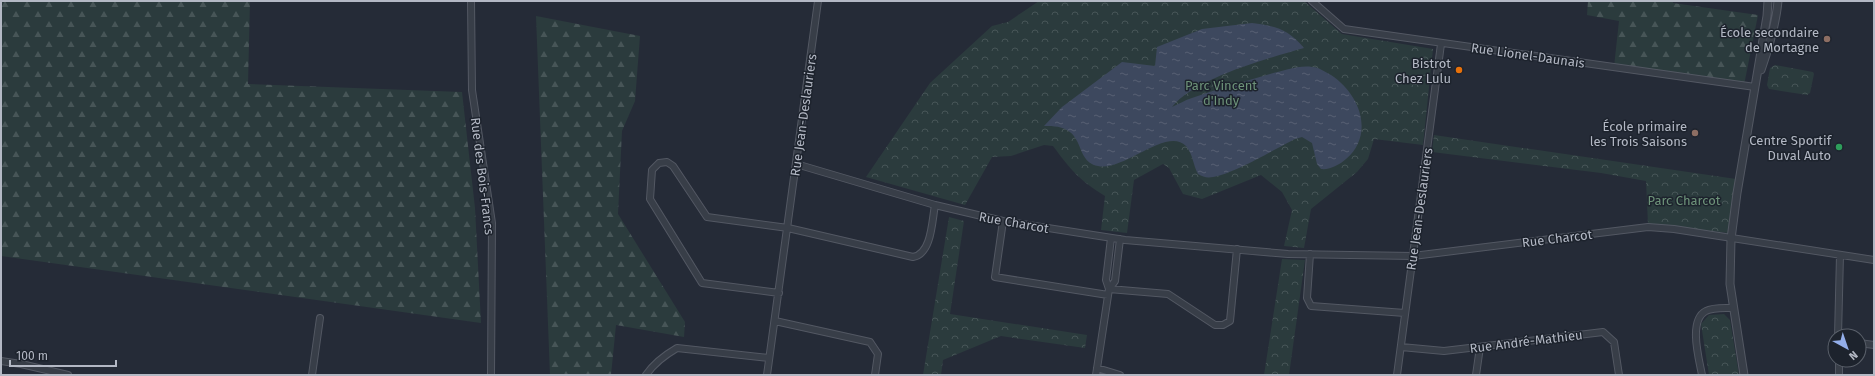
<svg xmlns="http://www.w3.org/2000/svg" width="1875" height="376" font-family="'Fira Sans',sans-serif">
<style>
.forest{fill:url(#forest-firs)}
.park{fill:url(#park-crowns)}
.water{fill:url(#water-ripples)}
.lines{fill:none;stroke-linecap:round;stroke-linejoin:round}
.minor-casing{stroke:#535863;stroke-width:8}
.tertiary-casing{stroke:#535863;stroke-width:9}
.minor{stroke:#383e48;stroke-width:6}
.tertiary{stroke:#383e48;stroke-width:7}
.education-dot{fill:#8d6e63;stroke:#1d232d;stroke-width:1.5}
.food-dot{fill:#e8710a;stroke:#1d232d;stroke-width:1.5}
.leisure-dot{fill:#2e9e5b;stroke:#1d232d;stroke-width:1.5}
.labels{text-anchor:middle;stroke-width:3;stroke-linejoin:round;paint-order:stroke}
.poi-label{font-size:13px;fill:#b3b8c4;stroke:#1d232d;text-anchor:end}
.street-label{font-size:13px;fill:#b3b8c4;stroke:#1d232d}
.park-label{font-size:13px;fill:#6d9279;stroke:#1d232d}
</style>
<defs>
<pattern id="forest-firs" width="22" height="20" patternUnits="userSpaceOnUse"><rect width="22" height="20" fill="#2b3b3d"/><path d="M5 1l3.5 6h-7zM16 11l3.5 6h-7z" fill="#475557"/></pattern>
<pattern id="park-crowns" width="20" height="18" patternUnits="userSpaceOnUse"><rect width="20" height="18" fill="#2b3b3d"/><path d="M2 6a3 3 0 1 1 6 0M12 15a3 3 0 1 1 6 0" fill="none" stroke="#475557"/></pattern>
<pattern id="water-ripples" width="26" height="14" patternUnits="userSpaceOnUse"><rect width="26" height="14" fill="#3d485e"/><path d="M2 4q2-2 4 0t4 0M15 11q2-2 4 0t4 0" fill="none" stroke="#576073"/></pattern>
</defs>
<rect width="100%" height="100%" fill="#252b37"/>
<path class="forest" d="M1,1H250L248,84L462,92L475,208L481,323L1,256Z
M1588,1H1673V3L1758,15L1744,85L1614,67L1619,21L1587,15Z
M536,16L640,36L635,101L622,131L618,214L685,322L684,337L616,325L611,375H550Z"/>
<path class="park" d="M1039,1H1304L1342,34L1433,49L1423,145L1374,139L1368,159L1357,172L1311,209L1304,248L1284,246L1292,210L1282,192L1261,175L1202,199L1183,194L1169,168L1163,164L1134,180L1127,233L1101,230L1105,196C1079,180 1071,170 1053,146L1044,145L1011,156L992,157L965,205L866,177L930,83L992,26L1008,22Z
M1775,65L1813,72L1814,74L1810,93L1807,95L1769,89L1767,85L1770,68Z
M1434,135L1736,179L1729,233L1648,224L1646,181L1601,173L1432,152Z
M949,217L964,221L950,314L1087,335L1085,348L1001,336L943,360L941,375H923Z
M1282,259L1305,260L1289,375H1264Z
M1724,314L1730,320L1739,375H1709L1701,324L1709,315Z"/>
<path class="water" d="M1252,23C1276,26 1288,29 1304,48C1269,58 1195,78 1172,107C1179,104 1185,100 1192,98C1217,89 1244,82 1270,74C1283,71 1299,65 1312,67C1319,67 1325,72 1331,75C1360,94 1375,134 1346,159C1339,165 1330,170 1321,169L1317,164L1312,143L1302,137L1295,139C1275,149 1233,174 1213,177C1207,178 1203,177 1198,174C1193,165 1193,154 1186,146C1167,126 1123,172 1098,166C1071,160 1090,124 1044,126L1062,107L1122,62L1155,66L1157,47L1202,29Z"/>
<g class="lines">
<defs>
<path id="minor" d="M471,1L472,90L492,223L491,375
M1312,1L1344,29L1755,87
M796,164L935,205L1003,221L1125,240L1288,254L1413,256L1648,227L1674,229L1874,260
M1003,221L995,277L1108,295
M1310,254L1307,298L1311,306L1405,313
M1109,289L1168,294L1215,325H1223L1230,321L1237,249
M1109,289L1115,281L1120,239
M779,293L702,283L650,199L652,170L659,163L667,162L673,166L707,217L788,228L913,257C932,254 932,220 935,205
M775,321L870,342L878,354L875,375
M1838,336L1840,255
M1859,343L1874,345
M1401,347L1444,351L1603,332L1614,342L1619,375
M1839,360V375
M1,361L21,364L68,375
M1097,368L1120,375
M312,375L320,318
M646,375C654,363 665,355 677,348L769,358
M767,375L818,1
M1096,375L1109,289L1106,280L1111,238
M1397,375L1441,44
M1476,375L1480,347
M1702,375C1699,359 1688,320 1706,311C1713,307 1725,308 1733,308"/>
<path id="tertiary" d="M1761,70C1769,47 1776,25 1778,1
M1744,375L1730,284L1731,239L1737,193L1767,16L1768,1"/>
</defs>
<use href="#minor" class="minor-casing"/>
<use href="#tertiary" class="tertiary-casing"/>
<use href="#minor" class="minor"/>
<use href="#tertiary" class="tertiary"/>
</g>
<g class="education-dot">
<circle cx="1827" cy="39" r="4"/>
<circle cx="1695" cy="133" r="4"/>
</g>
<circle class="food-dot" cx="1459" cy="70" r="4"/>
<circle class="leisure-dot" cx="1839" cy="147" r="4"/>
<g class="labels">
<g class="poi-label">
<text x="1819" y="37">École secondaire<tspan x="1819" dy="15">de Mortagne</tspan></text>
<text x="1451" y="68">Bistrot<tspan x="1451" dy="15">Chez Lulu</tspan></text>
<text x="1687" y="131">École primaire<tspan x="1687" dy="15">les Trois Saisons</tspan></text>
<text x="1831" y="145">Centre Sportif<tspan x="1831" dy="15">Duval Auto</tspan></text>
</g>
<g class="street-label">
<text transform="translate(1528 55) rotate(8)" y="5">Rue Lionel-Daunais</text>
<text transform="translate(803 115) rotate(-82)" y="5">Rue Jean-Deslauriers</text>
<text transform="translate(483 176) rotate(83)" y="5">Rue des Bois-Francs</text>
<text transform="translate(1419 209) rotate(-82)" y="5">Rue Jean-Deslauriers</text>
<text transform="translate(1014 222) rotate(10)" y="5">Rue Charcot</text>
<text transform="translate(1557 238) rotate(-7)" y="5">Rue Charcot</text>
<text transform="translate(1526 341) rotate(-7)" y="5">Rue André-Mathieu</text>
</g>
<g class="park-label">
<text x="1221" y="90">Parc Vincent<tspan x="1221" dy="15">d'Indy</tspan></text>
<text x="1684" y="205">Parc Charcot</text>
</g>
</g>
<rect width="1875" height="376" fill="none" stroke="#b3b8c4" stroke-width="4"/>
<g transform="translate(1847 348) rotate(140)"><circle r="19" fill="#1d232d" stroke="#595f69"/>
<path d="M0-3L7 15L0 10L-7 15Z" fill="#93aeea"/>
<text y="-6" font-size="11" font-weight="bold" text-anchor="middle" fill="#b3b8c4">N</text>
</g>
<path d="M10 360v6h106v-6" fill="none" stroke="#b3b8c4" stroke-width="2"/>
<text x="16" y="360" font-size="12" fill="#b3b8c4" stroke="#1d232d" stroke-width="3" paint-order="stroke">100 m</text>
</svg>
